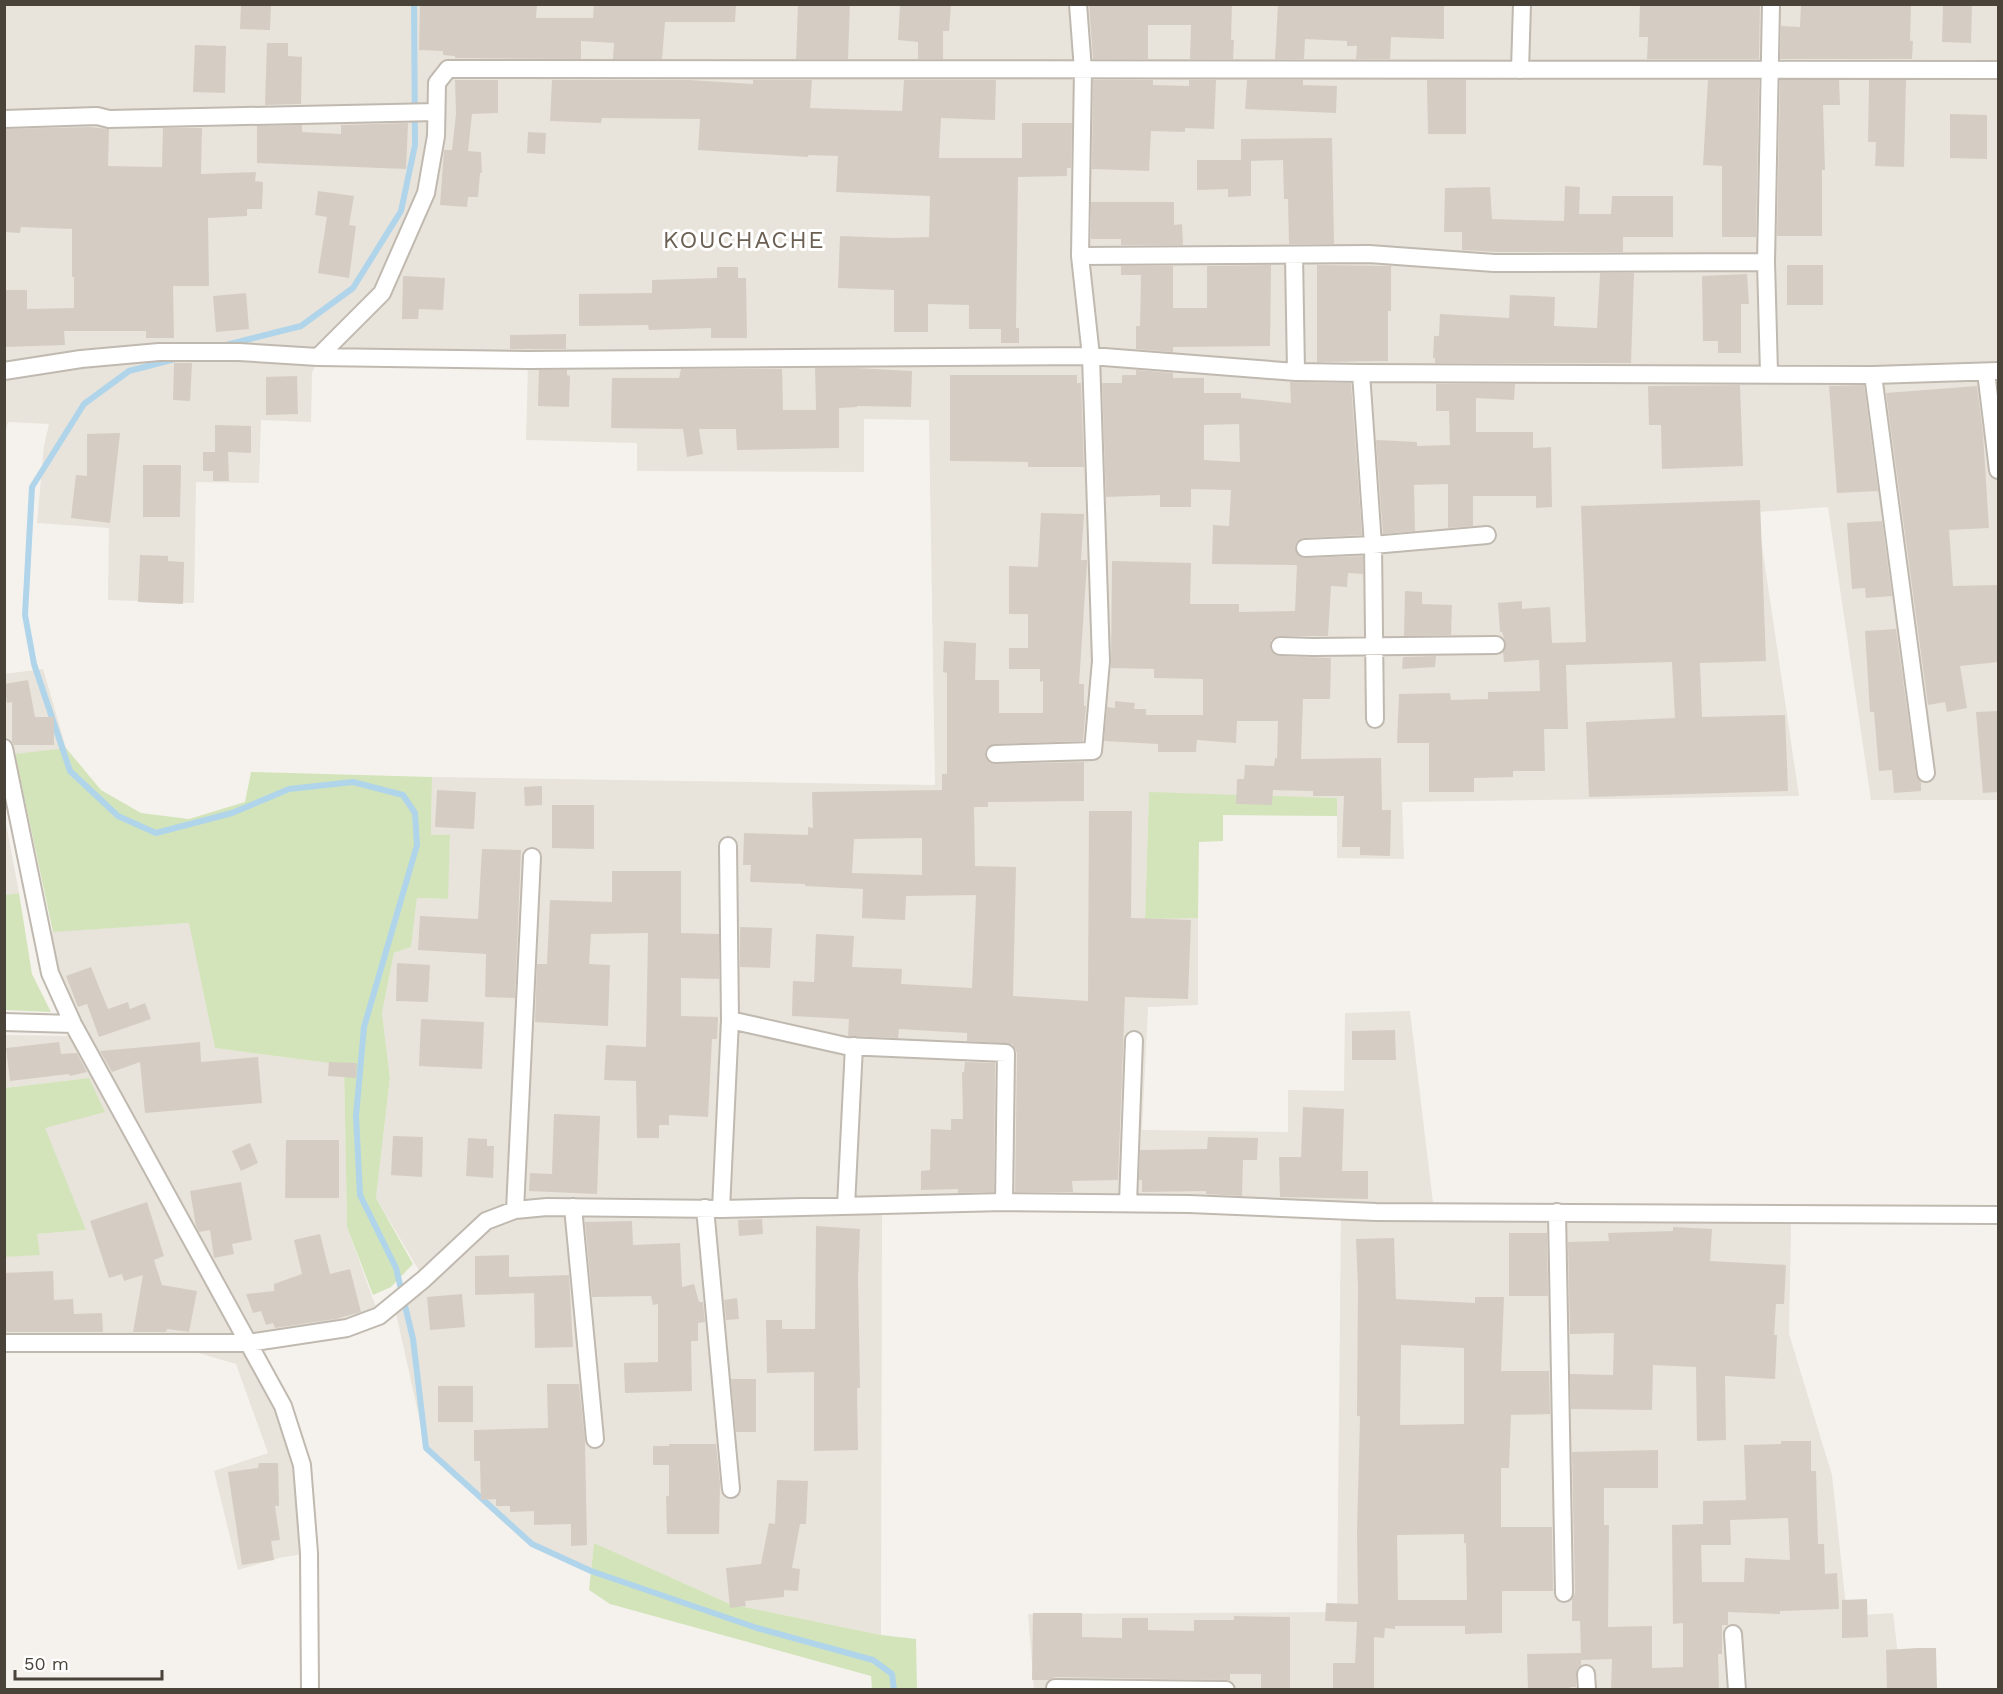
<svg xmlns="http://www.w3.org/2000/svg" width="2003" height="1694" font-family="'Work Sans',sans-serif">
<style>
.residential{fill:#e8e3db}
.green{fill:#d3e4ba}
.lines{fill:none;stroke-linecap:round;stroke-linejoin:round}
.stream{stroke:#b0d5eb;stroke-width:6}
.building{fill:#d5cdc3;fill-rule:evenodd}
.minor-casing{stroke:#c0b9b0;stroke-width:20}
.minor{stroke:#fff;stroke-width:16}
.labels{text-anchor:middle;stroke-width:6;stroke-linejoin:round;paint-order:stroke}
.quarter-label{font-size:24px;letter-spacing:1.5px;fill:#6b6053;stroke:#fff}
</style>
<rect width="100%" height="100%" fill="#f5f2ed"/>
<path class="residential" d="M5,5H1998V800H1871L1828,507L1757,512L1799,796L1402,802L1404,859L1337,858V798L1149,793L1145,918H1198V1005L1148,1007L1142,1130L1288,1132V1090L1344,1091L1345,1013L1410,1011L1434,1211L1789,1213L1791,1228L1789,1334L1832,1475L1847,1616L1893,1613L1902,1689H1034L1028,1614L1337,1612L1341,1210L882,1206L881,1635L730,1604L594,1543L591,1571L532,1544L426,1448L395,1309L424,1279L376,1198L390,1078L382,1013L394,953L411,947L417,898L447,899L450,836L431,835L432,777L935,785L929,420L864,419V472L637,471V443L526,440L528,361L319,357L312,373L311,422L261,420L259,483L196,482L194,603L108,600L109,528L37,523L44,446L49,424L8,422L5,433Z
M43,669L66,748L5,756L4,674Z
M4,813L19,893L5,895H4Z
M190,923L215,1048L344,1065L347,1227L379,1316L249,1343L302,1465L309,1553L279,1558L238,1570L214,1471L268,1453L236,1364L157,1341L5,1338V1257L40,1254L36,1234L86,1230L44,1128L89,1078L5,1088V1035L79,1036L42,932Z"/>
<path class="green" d="M66,748L101,790L141,813L189,819L245,802L251,772L432,777L431,835H450L448,899L417,898L411,947L394,953L382,1013L390,1078L376,1198L413,1264L391,1287L373,1295L347,1227L344,1065L215,1048L189,923L53,932L15,754Z
M1149,792L1337,798V816L1223,815V841L1199,842L1198,918L1145,919Z
M19,893L32,974L51,1012L5,1010V895Z
M89,1078L105,1112L45,1128L86,1230L37,1234L40,1255L5,1257V1088Z
M594,1543L730,1604L881,1635L916,1639L917,1689H872L871,1676L610,1604L589,1590Z"/>
<g class="lines">
<path class="stream" d="M226,345L301,326L353,288L401,211L415,145L414,4
M175,359L129,371L84,404L32,487L25,615L34,664L70,771L118,816L156,833L232,813L289,789L353,782L403,795L415,813L417,845L364,1027L356,1116L360,1195L396,1268L413,1339L426,1448L532,1544L591,1571L757,1628L873,1660L892,1674L894,1690"/>
</g>
<path class="building" d="M241,4H271L270,30L240,29Z
M420,4H537L536,18H593L594,4H736L735,22H665L662,59H613L614,43L581,41V59L455,58V56L443,55V51L419,50Z
M798,4H850L848,59H796Z
M900,4H951L949,31H943V59H918V42L898,40Z
M1089,4H1232L1231,40H1234L1233,59H1190L1191,25H1148V59H1093Z
M1278,4H1444V39L1391,37L1390,59H1356L1357,46H1347V41L1305,39L1304,59H1275Z
M1640,4H1760L1759,59H1647L1648,37H1639Z
M1801,4H1911L1910,41H1913L1912,59H1780L1781,26L1800,27Z
M1943,4H1972L1971,43L1942,42Z
M267,43H288V56L302,57L301,104L265,105Z
M195,45L226,46L225,93L193,92Z
M455,80H498V113L472,114L468,151L481,152L482,173H480L478,197H468L467,207L440,205L444,150H452L456,114Z
M552,80H689L753,84V80H812L810,108L902,111L904,80H996L995,120L941,118L939,158H1022V123H1072L1071,168H1067V176L1018,177L1016,328H1019V343H1001V329H969V305L928,304V332H894V290L838,288L840,236L894,238L929,237L930,196L836,192L838,156L808,155V157L698,150L700,119L602,118L601,123L550,121Z
M1093,80H1153V85L1189,86V80H1216L1214,129L1185,128V132L1151,131L1149,171L1092,169Z
M1247,80H1303V85L1337,86L1336,113L1245,109Z
M1427,80H1466V134H1428Z
M1708,80H1759L1756,237H1722V166L1703,165Z
M1780,80H1839L1840,105H1823L1825,170H1822V236H1777Z
M1869,80H1906L1904,167L1875,166L1876,142H1868Z
M1950,114L1987,115V159L1950,158Z
M408,123L406,169L257,163V126L302,125V132L341,134V125Z
M90,127L109,129L108,166L162,167L163,128H202L201,174L256,172L255,181L263,182L262,209H247V216L208,218L209,286H173L174,338H146V331H64L65,345L4,347V290H27V309L74,308V277H72V229L21,227L20,233L4,232V129Z
M528,132L546,133L545,154L527,153Z
M1332,138L1334,244H1289L1288,199H1284L1283,160L1251,161V196L1228,197V189L1197,190V160H1241V139Z
M1565,186L1580,187L1579,214H1611L1612,196H1673V237H1623V252H1498L1462,250V232H1444L1445,188L1490,187L1492,219L1564,221Z
M318,191L354,196L349,225L356,226L349,278L318,273L327,217L315,215Z
M1091,202H1174V225L1182,224L1183,245H1121V239H1091Z
M1271,265L1270,346L1173,347V352L1136,349V326H1140L1141,275H1121V266H1173V308H1207V266Z
M1317,265L1391,266V311H1388V361L1317,362Z
M1787,265H1823V305H1787Z
M717,267H738V278H746L747,338H711V328L649,330L648,325L579,326V294L652,293V280L717,278Z
M1600,273H1634L1631,363H1435V358H1433L1434,336H1439L1440,314L1509,318L1510,295L1555,297L1554,326L1597,328Z
M1747,274L1749,304H1741V353H1718V341H1703L1702,276Z
M403,276L445,278L443,310L419,309L418,319H402Z
M246,293L249,329L216,332L213,296Z
M566,334V349H510V335Z
M174,363H192L190,401L173,400Z
M815,368H856L912,371L911,407L857,406V407L839,408V448L737,450L736,429H699L703,454L687,457L683,429L611,428L612,378H679L681,369H782L783,410H816Z
M539,370H567V375L570,376L569,407L538,406Z
M1136,370L1173,373V378H1204V393H1241V398L1291,403L1290,382L1351,383L1362,535L1304,538L1296,543L1295,549L1300,557L1305,558L1363,556V574L1348,573L1347,587L1331,586L1328,636H1280L1271,640L1270,646L1271,651L1279,656L1331,658L1330,699H1303L1301,759L1381,758L1382,810H1391L1390,856L1360,855V847H1342L1344,796H1313V791L1273,790L1272,805L1236,804L1237,779H1244L1245,765L1274,766L1275,758H1277L1278,721H1237L1236,743L1197,740L1196,752H1158V744L1104,741L1107,707L1115,708V701L1135,703L1134,709H1146V715H1203V679L1154,678V669L1111,668L1112,561L1191,563L1190,604H1239V612L1295,611L1297,565L1212,564L1213,525L1229,526L1231,490L1191,489V507H1160V495L1106,497L1102,383H1122V375H1136ZM1239,424L1240,462L1204,460V425Z
M950,375H1077V383H1081L1084,467H1028V462L950,461Z
M297,376L298,414L266,415V377Z
M1436,384H1515L1514,400L1476,398V432H1533V448L1551,447L1552,507L1536,508V496H1473V526L1448,528V484L1414,485L1415,531L1383,534L1376,440L1417,442V446L1450,445L1449,411H1436Z
M1740,385L1743,466L1662,469L1661,425H1649L1648,386Z
M1864,385L1878,491L1837,493L1829,386Z
M1977,386L1983,434L1989,528L1949,530L1953,586L1998,585V662L1960,666L1967,708L1947,712L1945,702L1928,705L1886,393Z
M215,425L251,426V453L228,452L229,481H213V471H203V452H215Z
M120,433L110,523L71,518L76,475L87,476V434Z
M143,465H181L180,517H143Z
M1760,500L1766,661L1700,663L1702,717L1785,715L1788,791L1589,797L1586,722L1675,718L1672,662L1566,665L1568,729H1544L1545,771H1513V777L1474,778V792H1429V743H1397L1399,694L1450,693L1451,700L1488,699V692L1540,691L1539,660L1504,662L1503,652L1506,644L1502,632H1500L1498,603L1522,601V609L1550,607L1552,643L1586,642L1581,506Z
M1041,513L1084,514L1081,560H1087V563L1079,684H1084V706H1086L1083,741L995,744L986,749L985,755L990,763L995,764L1084,762V801L988,802V807H974L975,866L1016,867L1013,996L1088,1001L1089,811H1132L1131,918L1191,920L1188,999L1125,997L1118,1180L1072,1181L1073,1192H1015L1017,1053L1012,1044L967,1041V1033L899,1029L898,1038L848,1036L849,1019L792,1016L793,981L814,982L816,934L854,936L852,967L902,969L901,984L972,988L976,895L906,896L905,920L862,918L863,889L805,886V884L750,882L751,865H743L744,833L808,835V827L813,828L812,792L942,790V774H947V673L943,672L944,641L976,643L975,680H999V713H1043V681L1040,682V669H1009V648H1028V614H1009V566L1038,567ZM922,838V875L852,873L854,839Z
M1882,521L1892,596L1866,598L1865,588L1852,589L1847,523Z
M140,555L168,556V561L184,562L183,604L138,602Z
M1405,591L1422,592V604L1452,605L1451,635L1404,636Z
M1896,629L1916,774L1921,782V791L1894,793L1892,770L1879,771L1874,712H1870L1865,631Z
M1436,656L1435,667L1402,669L1403,657Z
M28,680L35,717H54V745H14L12,742V702L7,703L4,684Z
M1998,711V792L1983,793L1976,712Z
M542,786V805L525,806L524,787Z
M437,790L476,792L474,829L435,827Z
M552,805H594V849L552,848Z
M482,849L521,850L515,998L485,997L486,954L418,950L420,916L478,919Z
M612,871H681V933L719,934V979L681,978V1016L718,1017L717,1039H712L708,1117L669,1115V1125H659V1138H637L636,1081L604,1080L606,1045L646,1047L648,933L591,934L589,964L610,965L608,1026L535,1022L537,964H547L550,900L612,902Z
M740,927L772,928L770,968L740,967Z
M397,963L430,965L428,1002L396,1001Z
M91,967L108,1009L128,1002L130,1009L145,1003L151,1019L99,1037L87,1004L78,1007L66,976Z
M421,1019L484,1022L482,1069L419,1066Z
M1395,1030L1396,1060H1352V1031Z
M59,1042L61,1054L77,1053L87,1072L70,1076L69,1074L10,1081L6,1048Z
M200,1042L201,1062L258,1057L262,1103L145,1113L140,1062L112,1072L100,1051Z
M329,1062L357,1063L356,1078L328,1076Z
M965,1062L995,1063L994,1192L958,1193V1189L921,1190V1171L930,1170L931,1129L951,1130V1119H963L962,1072H964Z
M1303,1107L1344,1109L1342,1171H1368V1199L1280,1197L1279,1157H1301Z
M554,1114L600,1116L597,1194L529,1191L530,1173L552,1174Z
M393,1136L423,1137L422,1177L391,1175Z
M1208,1137L1258,1138L1257,1160H1243L1242,1196L1206,1194V1191L1142,1192V1180H1139L1140,1150L1207,1149Z
M468,1138L487,1139V1146H494L493,1178L466,1176Z
M286,1140H339V1198H285Z
M250,1143L258,1163L241,1171L232,1151Z
M241,1182L252,1240L232,1244L234,1254L214,1258L210,1230L199,1232L196,1226L190,1191Z
M147,1202L164,1256L154,1260L162,1285L197,1291L189,1332L167,1329L166,1332H133L143,1275L124,1281L122,1274L109,1278L90,1221Z
M762,1219L763,1234L739,1236L738,1220Z
M632,1221L633,1245L680,1243L682,1287L694,1284L699,1302H703L705,1322L698,1323V1341H691L692,1391L625,1393L624,1363L658,1362V1304L653,1305L651,1296L592,1297L585,1222Z
M816,1226L860,1229L858,1278L860,1388H857L858,1450L814,1451V1372L767,1373L766,1320H782V1329H815Z
M1673,1227L1712,1229L1710,1261L1786,1265L1784,1304H1776L1774,1335H1777L1775,1379L1725,1376L1726,1440L1697,1441L1696,1367L1653,1365L1652,1410L1571,1409L1570,1374L1613,1375L1614,1333L1570,1334L1568,1242L1609,1241L1608,1233L1673,1231Z
M1509,1233H1547L1548,1296H1509Z
M320,1234L330,1274L350,1269L361,1312L336,1319L275,1328L273,1323L266,1325L261,1311L253,1313L246,1294L274,1291V1284L302,1274L294,1240Z
M1394,1238L1396,1299L1475,1303V1297H1504L1501,1371H1549L1550,1414L1511,1415L1509,1468H1501V1527H1552L1553,1591H1502V1633L1465,1634V1626H1395V1629L1385,1628L1384,1638L1374,1637V1689H1333V1663H1355L1357,1622L1325,1621L1326,1603L1358,1604L1357,1532L1360,1416H1357L1358,1286L1356,1239ZM1401,1345L1464,1348V1424L1400,1425ZM1464,1534V1543H1466L1467,1600H1398L1397,1535Z
M509,1255V1277L569,1275L573,1347L535,1348L534,1293L475,1295V1256Z
M53,1271L54,1300L73,1299L74,1314L102,1313L103,1332H4V1273Z
M462,1294L465,1327L430,1330L427,1297Z
M737,1298L739,1319L726,1320L724,1300Z
M731,1379H756V1432H736Z
M547,1384H579L585,1441L587,1545L571,1546V1524L534,1525V1511L510,1512V1506H496V1499L481,1500L480,1461H474V1430L548,1428Z
M438,1386H473V1422H438Z
M1781,1441H1811V1471H1816L1818,1544H1824L1825,1574L1837,1573L1839,1609L1780,1611V1614L1728,1612V1625H1722V1654H1718L1719,1689H1611L1612,1659L1581,1660V1665L1577,1669L1576,1674V1687H1570V1689L1528,1688L1527,1654L1581,1653L1580,1621H1572V1599L1575,1593L1572,1452L1658,1450V1488H1604V1525H1609L1608,1627L1652,1626V1668L1683,1667V1623L1673,1624L1672,1525L1703,1524V1501L1746,1500L1744,1445L1781,1444ZM1788,1518L1790,1560L1745,1558L1744,1582H1702L1701,1545H1731L1730,1520Z
M669,1444H716L720,1483L719,1534H667L666,1496H669V1465H653V1446H669Z
M259,1463H278L279,1506H275L280,1540L271,1541L274,1560L242,1565L228,1472L258,1468Z
M777,1480L808,1481L806,1524H800L792,1568L800,1569L798,1591L784,1590V1597L745,1601L746,1606L730,1608L726,1568L761,1564L769,1523L775,1524Z
M1867,1599L1868,1637L1842,1638V1600Z
M1033,1613H1082V1637L1122,1638V1618H1148V1630L1194,1631V1620H1234V1616L1290,1617V1688H1261V1674H1230V1680L1055,1677L1049,1680H1032Z
M1917,1648H1936L1937,1689H1887L1886,1650Z"/>
<g class="lines">
<defs>
<path id="minor" d="M1520,70L1522,4
M4,119L97,116L109,119L436,112
M1294,255L1296,372
M1080,256L1369,254L1494,263L1766,262
M318,357L382,293L426,193L436,136L437,83L448,69L1998,70
M4,371L81,359L159,352H239L318,357L528,360L1091,356L1296,372L1361,373L1873,375L1998,371
M1986,372L1998,470
M1361,373L1373,545L1375,719
M1769,373L1766,262L1771,4
M1873,375L1926,773
M1305,548L1373,545L1487,535
M1280,646L1313,647L1496,645
M4,748L50,973L73,1024L283,1406L302,1465L309,1553L310,1690
M995,754L1093,751L1101,661L1091,356L1080,256L1083,70L1078,4
M730,1020L846,1046L1006,1053L1004,1202
M4,1022L73,1024
M1128,1203L1134,1040
M846,1206L854,1046
M573,1207L595,1439
M705,1208L731,1489
M721,1209L730,1020L728,846
M515,1210L532,857
M1557,1212L1564,1593
M4,1343H248L347,1328L379,1316L424,1279L486,1221L515,1210L547,1207L721,1209L1004,1202L1189,1204L1376,1212L1998,1215
M1733,1634L1737,1690
M1586,1674L1587,1690
M1055,1688L1226,1690"/>
</defs>
<use href="#minor" class="minor-casing"/>
<use href="#minor" class="minor"/>
</g>
<g class="labels">
<g class="quarter-label">
<text x="744" y="248">KOUCHACHE</text>
</g>
</g>
<rect width="2003" height="1694" fill="none" stroke="#49433a" stroke-width="12"/>
<path d="M15 1670v9h147v-9" fill="none" stroke="#49433a" stroke-width="3"/>
<text x="24" y="1670" font-size="18" fill="#49433a" stroke="#ffffff" stroke-width="4.5" paint-order="stroke">50 m</text>
</svg>
